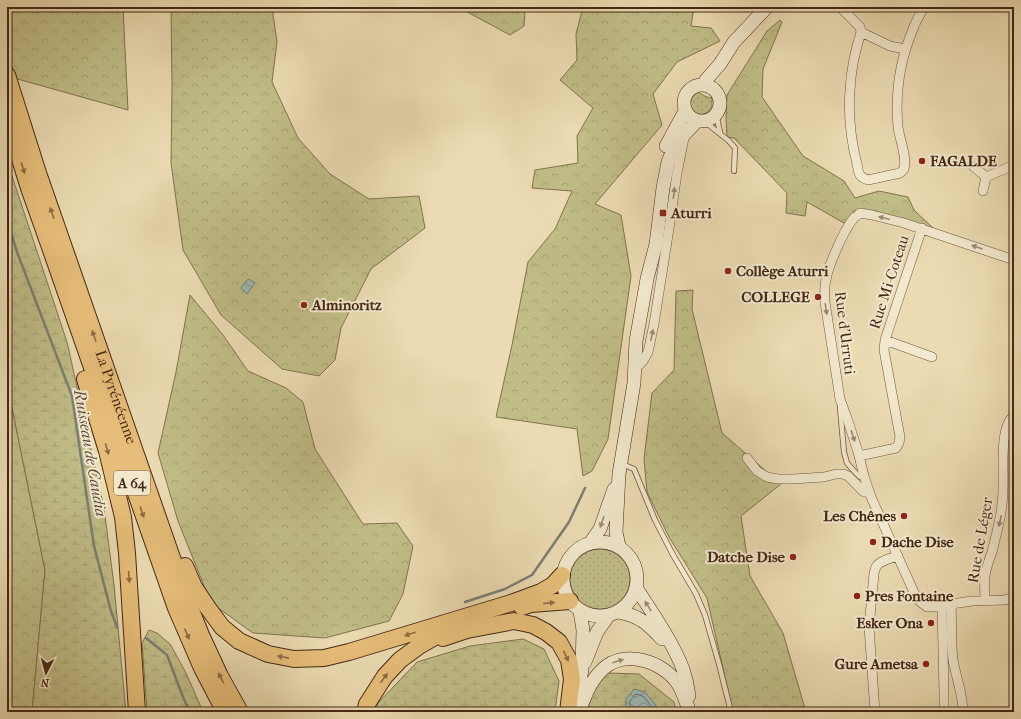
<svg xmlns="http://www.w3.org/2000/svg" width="1021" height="719" font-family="'IM FELL French Canon',serif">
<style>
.grass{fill:url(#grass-dots);stroke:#83724e}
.forest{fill:url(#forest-crowns);stroke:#83724e}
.wetland{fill:url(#wetland-marsh);stroke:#83724e}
.water{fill:url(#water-waves);stroke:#7a7f76}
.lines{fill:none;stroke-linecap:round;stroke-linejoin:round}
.shore{stroke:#717066;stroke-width:1}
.stream{stroke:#7a7f76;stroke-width:2.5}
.lane-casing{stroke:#6f543d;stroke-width:6}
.street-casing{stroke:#6f543d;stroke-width:10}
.secondary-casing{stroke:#462716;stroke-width:14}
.highway-casing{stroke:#462716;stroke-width:18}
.lane{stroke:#f2e8cd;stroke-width:4.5}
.street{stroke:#f2e8cd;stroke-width:9}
.secondary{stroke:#f2e8cd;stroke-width:13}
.highway{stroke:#e6be79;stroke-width:16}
.oneway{fill:#8e6b43}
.oneway2{fill:#9c8872}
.poi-dot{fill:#8f2418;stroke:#f2e8cd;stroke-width:1.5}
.labels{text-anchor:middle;stroke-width:4;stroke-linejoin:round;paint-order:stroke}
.shield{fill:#f2e8cd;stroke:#7a614d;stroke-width:1}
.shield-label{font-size:14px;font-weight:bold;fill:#462716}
.poi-label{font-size:15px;font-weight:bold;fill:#462716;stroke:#f2e8cd;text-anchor:start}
.street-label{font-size:15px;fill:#462716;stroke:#f2e8cd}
.water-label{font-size:16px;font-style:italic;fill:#5c4c3e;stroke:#f2e8cd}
</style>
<defs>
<pattern id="grass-dots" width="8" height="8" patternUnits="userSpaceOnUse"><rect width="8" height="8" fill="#c0bd87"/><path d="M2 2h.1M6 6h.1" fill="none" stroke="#a6a274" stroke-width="1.8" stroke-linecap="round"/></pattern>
<pattern id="forest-crowns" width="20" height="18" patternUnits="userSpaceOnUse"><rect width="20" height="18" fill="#c0bd87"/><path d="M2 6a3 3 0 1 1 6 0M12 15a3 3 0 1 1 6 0" fill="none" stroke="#a6a274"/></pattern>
<pattern id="wetland-marsh" width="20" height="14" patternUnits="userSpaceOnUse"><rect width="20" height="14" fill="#c0bd87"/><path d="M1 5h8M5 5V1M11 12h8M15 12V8" fill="none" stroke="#a6a274"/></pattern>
<pattern id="water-waves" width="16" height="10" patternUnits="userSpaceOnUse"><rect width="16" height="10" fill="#9cb9b6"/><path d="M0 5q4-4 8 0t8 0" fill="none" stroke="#819693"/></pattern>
</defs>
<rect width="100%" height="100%" fill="#ebdbb2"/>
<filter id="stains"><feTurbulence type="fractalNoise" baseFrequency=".005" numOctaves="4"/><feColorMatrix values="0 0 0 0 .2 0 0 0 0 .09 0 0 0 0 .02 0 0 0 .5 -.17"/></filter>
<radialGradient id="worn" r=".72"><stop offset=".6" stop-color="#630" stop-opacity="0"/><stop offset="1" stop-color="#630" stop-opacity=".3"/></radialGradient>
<path class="grass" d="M698,92C702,95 708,98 712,98V106C705,122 685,113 692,97Z
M570 579a30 30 0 1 1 60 0a30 30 0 1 1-60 0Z"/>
<path class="forest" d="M7,7H123L128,110L7,76Z
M171,7H272L277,42L272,82L298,138L330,174L369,199L419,196L425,228L371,269L341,328L335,360L319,376L282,369L221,315L183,250L171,163L172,87Z
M458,7H522L525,14L524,26L510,35Z
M583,7H694L691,26L711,28L720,41L677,62L653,94L662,125L595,204L621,215L631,276L608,439L592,471L583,476L577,429L496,417L512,345L528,262L555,229L572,191L532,188L535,170L578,163L577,136L593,108L560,80L577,60L576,34Z
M780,20L782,22L763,69L762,97L803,156L844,181L855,198L879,191L908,197L914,210L934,229L869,212L844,223L807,202L805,216L786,213L787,193L734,138L727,137L726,118L727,95L767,31Z
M693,290L692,309L722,433L781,484L741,516L750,576L783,633L806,712H733L707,598L669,537L647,492L644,459L652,393L674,370L676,291Z
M190,295L223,335L248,371L286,388L303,402L315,449L363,524L397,523L413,546L403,594L389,621L325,638L253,633L211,603L178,521L158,453L176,372Z
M7,383L45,570L32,712H7Z"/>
<path class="wetland" d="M7,161L67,342L104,508L114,585L126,712H32L45,570L7,383Z
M149,630L157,633L170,644L186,673L200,705L204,712H147L142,643Z
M523,639L544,649L559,681L555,712H376L378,703L417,662L470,646Z
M607,673L639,674L674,702L676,712H588L591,693Z"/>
<path class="water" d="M248,279L255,283L247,294L241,288Z
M634,689L645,692L659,709L660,712H627L626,711V699Z"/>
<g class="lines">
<path class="shore" d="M630,712V701L636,694L643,696L656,712"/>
<path class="stream" d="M7,219L17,252L72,396L94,546L111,611L117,627
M465,602L505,589L532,575L569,522L585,488
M146,638L167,655L183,697L190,712"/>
<defs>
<path id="lane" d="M716,114L720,132
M704,121L729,141L735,148L734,171
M840,408L844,452L847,463L854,471L860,477L864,476
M622,464L634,469L655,520L672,553L696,594L705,615L719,664L731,712"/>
<path id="street" d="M840,7L860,27L861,32
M905,49L890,46L861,32C855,51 851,70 850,90C848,114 851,140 857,164C858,167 858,173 860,175C862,178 865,179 868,180L900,173L904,169C907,156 900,141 898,127C895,94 900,60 913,29C916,21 920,14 924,7
M974,167L986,177L983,191
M986,177L1014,165
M1014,260L904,223L872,215L860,213C860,213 856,217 855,217C845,227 828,266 826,280C824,287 825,294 825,302L840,399L847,418L858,452L864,476L871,497L917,599L927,607H931L972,601L1004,600L1014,598
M885,340L932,357
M635,369L643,361L648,352L654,324L668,235L677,173L684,138
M859,456L896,448L899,443L900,437L884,350L885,340L922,228
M747,458L757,471L767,477L778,479H793L824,477L836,474H843L848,476L864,492L869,491
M985,600C985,592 984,584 985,576C986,568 989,560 992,552C997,531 1003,511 1003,489C1004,472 999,426 1014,416
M951,604C952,623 951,642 953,660C956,677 963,694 963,712
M942,606L944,693V712
M875,712L869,627L874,574C874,572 875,570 876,567C879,561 891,558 898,556"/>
<path id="secondary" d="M684 103a18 18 0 1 1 36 0a18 18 0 1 1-36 0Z
M703,85L706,80L720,64L734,42L767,7
M666,146L685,111
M563 579a37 37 0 1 1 74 0a37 37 0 1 1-74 0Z
M591,542L600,529L614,489
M619,546L616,532L619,474L634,383L636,341L647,279L656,244L663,188L668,162L673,150L680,139L697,121
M637,589C653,614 672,641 683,669C686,678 688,687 689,696
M619,612C640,616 648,624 662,639
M585,662L597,632L609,615
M577,696L582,670L583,630L580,611
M579,712C585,696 590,681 603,669C624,649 663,661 678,684C683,692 686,703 690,712"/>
<g id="highway">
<path id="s1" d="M7,75L38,173L186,598L201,635L220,676L240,712"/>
<path d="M7,117L29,188L51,250L176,608L202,668L225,712"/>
<path d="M85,379L107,451L123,517L127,553L137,712"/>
<path d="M185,566L194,587L208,608L222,627L239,641L268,654L294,659L324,658L349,652L511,603L541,592L553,585L562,575"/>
<path d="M522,607L531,604L570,601"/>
<path d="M443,638L467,630L514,621L533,625L546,632L559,642L569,660L572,679L568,712"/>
<path d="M365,712L367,704L385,676L400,660L419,646L447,630L452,629"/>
</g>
</defs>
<use href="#lane" class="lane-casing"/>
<use href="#street" class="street-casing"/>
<use href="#secondary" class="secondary-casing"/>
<use href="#highway" class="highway-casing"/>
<use href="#lane" class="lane"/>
<use href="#street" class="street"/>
<use href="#secondary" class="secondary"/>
<use href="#highway" class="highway"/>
</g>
<defs><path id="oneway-solid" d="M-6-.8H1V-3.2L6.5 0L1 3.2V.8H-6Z"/></defs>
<g class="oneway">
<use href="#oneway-solid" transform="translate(23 168) rotate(73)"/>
<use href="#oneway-solid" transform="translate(52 213) rotate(-109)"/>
<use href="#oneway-solid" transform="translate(94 336) rotate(-109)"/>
<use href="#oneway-solid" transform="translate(107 449) rotate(74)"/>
<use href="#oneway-solid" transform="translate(142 512) rotate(71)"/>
<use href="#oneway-solid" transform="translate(129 577) rotate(86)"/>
<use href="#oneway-solid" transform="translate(549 603) rotate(-5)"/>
<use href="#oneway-solid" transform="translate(187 634) rotate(67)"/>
<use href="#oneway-solid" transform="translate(410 634) rotate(163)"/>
<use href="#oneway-solid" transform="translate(566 656) rotate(65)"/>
<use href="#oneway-solid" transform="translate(283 657) rotate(-169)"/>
<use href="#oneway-solid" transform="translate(221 678) rotate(-117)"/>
<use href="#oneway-solid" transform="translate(384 678) rotate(-54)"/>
</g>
<g class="oneway2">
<use href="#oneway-solid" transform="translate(674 193) rotate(-83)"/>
<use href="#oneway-solid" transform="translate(884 218) rotate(-166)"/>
<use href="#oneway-solid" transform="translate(977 247) rotate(-161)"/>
<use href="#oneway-solid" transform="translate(826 309) rotate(82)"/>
<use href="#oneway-solid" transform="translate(652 335) rotate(-78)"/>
<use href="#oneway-solid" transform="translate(853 436) rotate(72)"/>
<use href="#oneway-solid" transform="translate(1000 521) rotate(103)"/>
<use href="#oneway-solid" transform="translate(602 522) rotate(109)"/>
<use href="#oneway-solid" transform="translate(648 606) rotate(-122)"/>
<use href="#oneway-solid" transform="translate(618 661) rotate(-16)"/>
</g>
<g class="poi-dot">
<circle cx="922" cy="161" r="4"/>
<rect x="659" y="209" width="8" height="8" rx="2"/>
<circle cx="728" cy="271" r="4"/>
<circle cx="818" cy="297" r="4"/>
<circle cx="304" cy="305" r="4"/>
<circle cx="904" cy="516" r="4"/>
<circle cx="873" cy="542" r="4"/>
<circle cx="793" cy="557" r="4"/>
<circle cx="857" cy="596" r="4"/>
<circle cx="931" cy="623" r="4"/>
<circle cx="926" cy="664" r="4"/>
</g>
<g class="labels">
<rect class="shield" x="114" y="471" width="36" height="24" rx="3"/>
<g class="shield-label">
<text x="132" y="488">A 64</text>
</g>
<g class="poi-label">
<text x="930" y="166">FAGALDE</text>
<text x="671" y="218">Aturri</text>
<text x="736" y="276">Collège Aturri</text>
<text x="810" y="302" text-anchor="end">COLLEGE</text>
<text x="312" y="310">Alminoritz</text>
<text x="896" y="521" text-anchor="end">Les Chênes</text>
<text x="881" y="547">Dache Dise</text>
<text x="785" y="562" text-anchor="end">Datche Dise</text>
<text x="865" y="601">Pres Fontaine</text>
<text x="923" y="628" text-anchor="end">Esker Ona</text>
<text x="918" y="669" text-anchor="end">Gure Ametsa</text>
</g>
<g class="street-label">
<text transform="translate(889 282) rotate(-72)" y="5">Rue Mi-Coteau</text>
<text transform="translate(845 333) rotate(83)" y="5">Rue d'Urruti</text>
<text dy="5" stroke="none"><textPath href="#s1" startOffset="340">La Pyrénéenne</textPath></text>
<text transform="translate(980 540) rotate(-80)" y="5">Rue de Léger</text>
</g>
<g class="water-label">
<text transform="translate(91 453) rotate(80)" y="6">Ruisseau de Caudia</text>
</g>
</g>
<rect width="1021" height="719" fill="none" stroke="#ebdbb2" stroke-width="24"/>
<rect x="8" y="8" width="1005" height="703" fill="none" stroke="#462716" stroke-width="2"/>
<rect x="12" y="12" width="997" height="695" fill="none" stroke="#462716"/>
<g transform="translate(46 673) rotate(186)" stroke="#f2e8cd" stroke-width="3" paint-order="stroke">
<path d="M0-3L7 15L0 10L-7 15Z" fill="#462716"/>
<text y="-6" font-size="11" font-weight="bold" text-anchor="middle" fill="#462716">N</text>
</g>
<rect width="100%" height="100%" filter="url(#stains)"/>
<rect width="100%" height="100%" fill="url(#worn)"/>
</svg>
